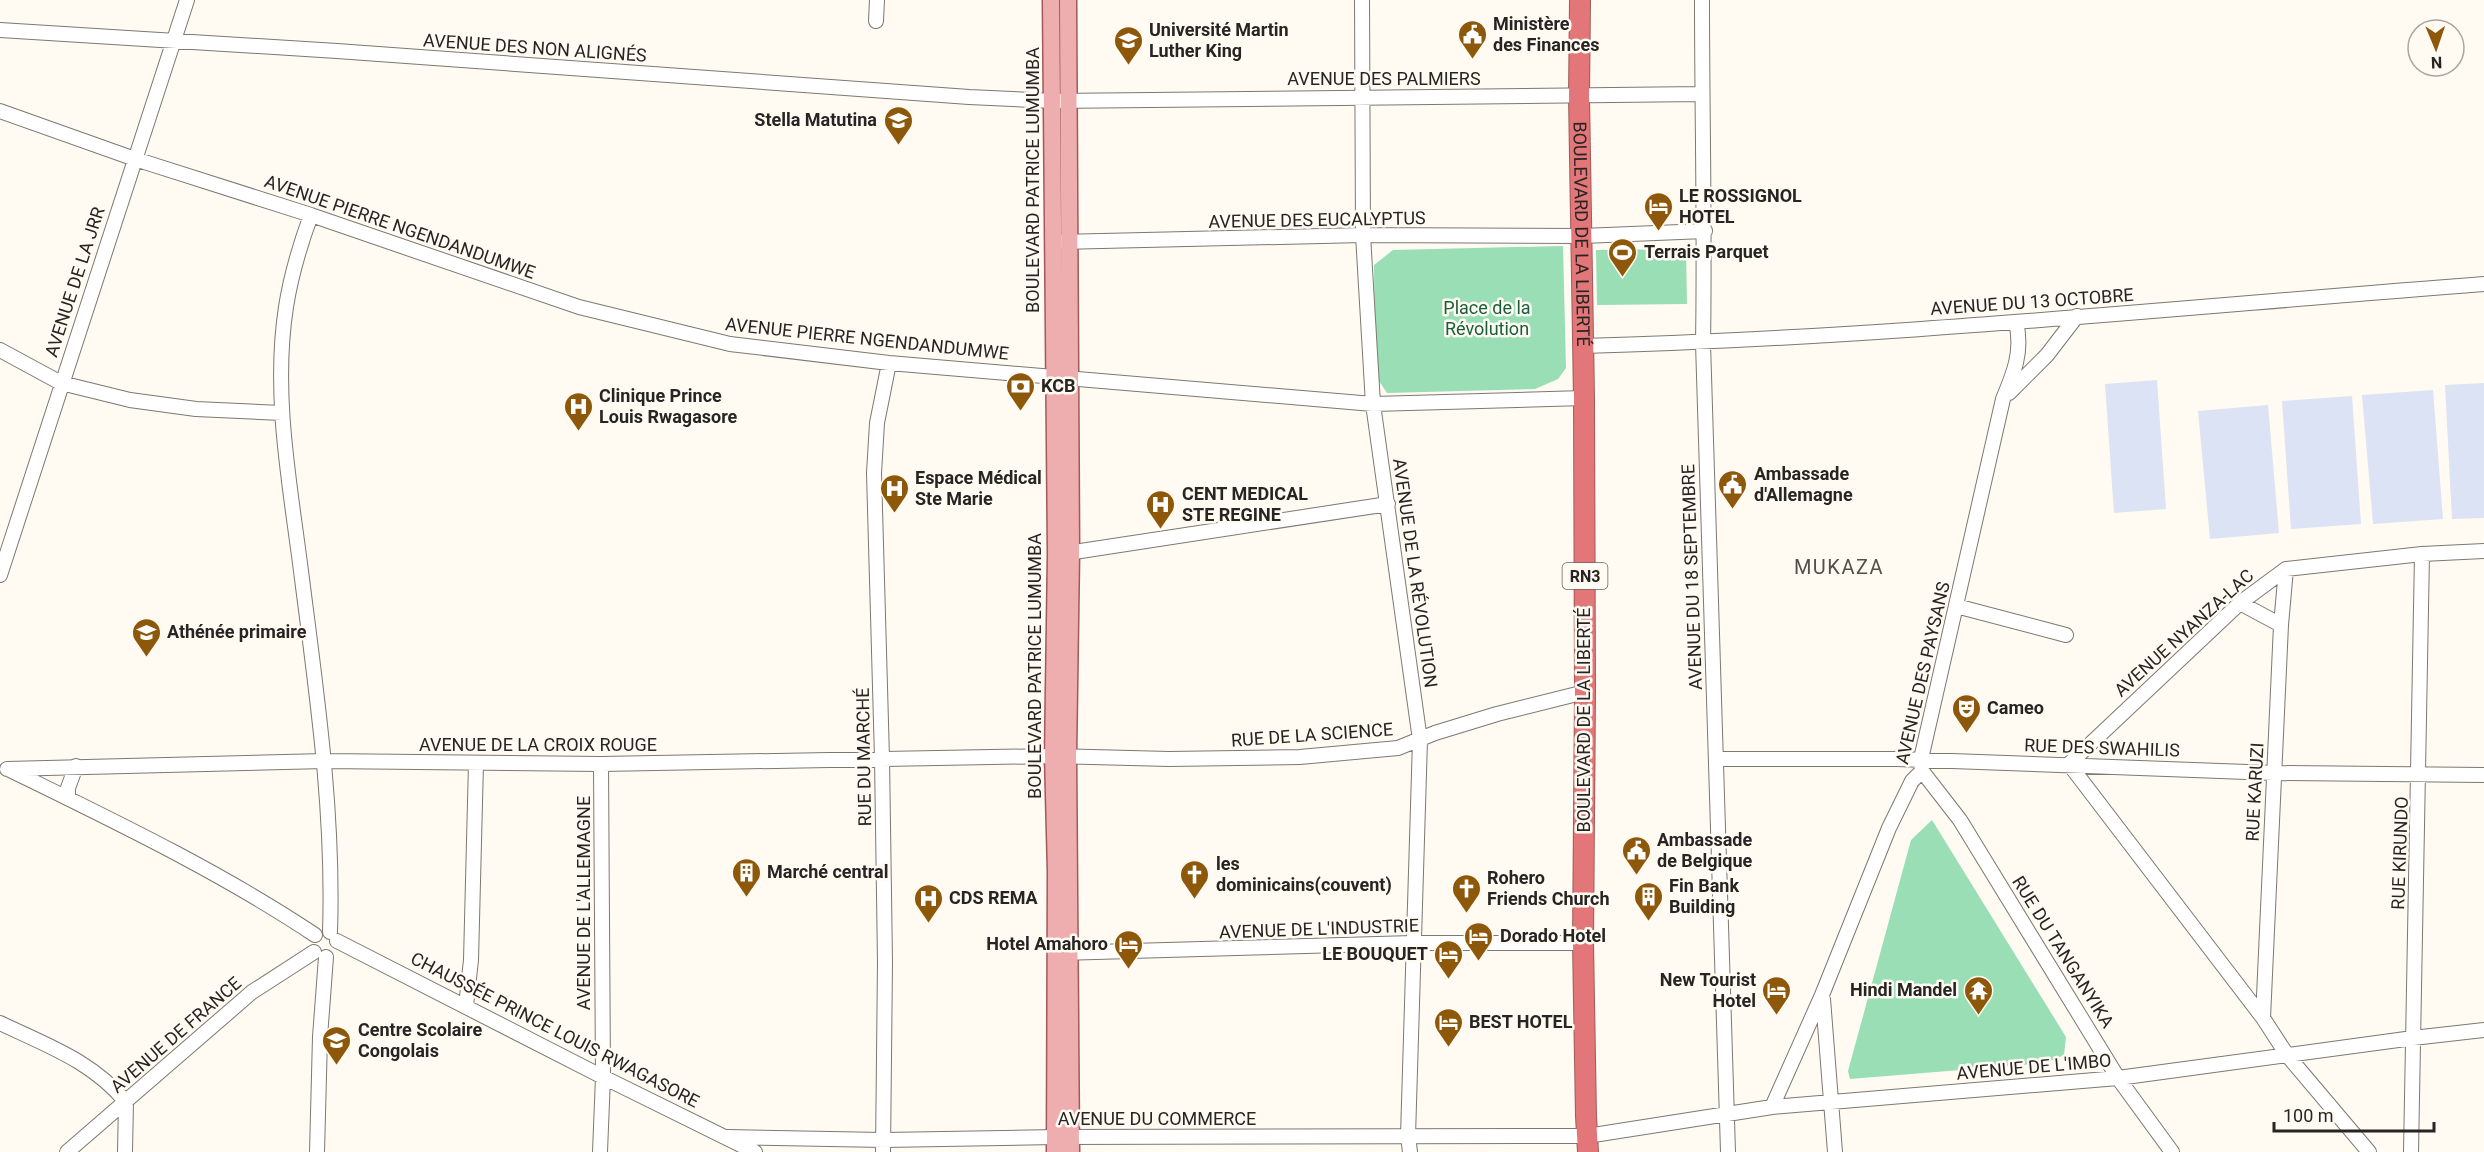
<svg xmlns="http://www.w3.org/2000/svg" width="2484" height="1152" font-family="Roboto,sans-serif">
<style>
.green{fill:#99deb5}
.water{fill:#dbe3f4}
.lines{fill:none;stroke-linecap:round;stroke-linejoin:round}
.minor-casing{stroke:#7d7872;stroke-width:16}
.major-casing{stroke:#a15a5a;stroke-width:19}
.highway-casing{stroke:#a15a5a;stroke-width:22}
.minor{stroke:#fff;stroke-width:14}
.major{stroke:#eeadae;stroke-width:16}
.highway{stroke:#e27678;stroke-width:20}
.labels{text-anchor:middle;stroke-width:5;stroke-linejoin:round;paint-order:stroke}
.shield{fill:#fffaf2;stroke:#686561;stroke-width:1.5}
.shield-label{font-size:16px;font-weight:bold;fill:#272523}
.poi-label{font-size:18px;font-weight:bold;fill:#272523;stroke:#fffaf2;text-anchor:start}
.street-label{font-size:18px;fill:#272523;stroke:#fffaf2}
.park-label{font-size:18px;fill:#175e3c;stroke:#fffaf2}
.neighbourhood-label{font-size:20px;letter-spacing:1.5px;fill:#545049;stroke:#fffaf2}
</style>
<rect width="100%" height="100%" fill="#fffaf2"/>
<path class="green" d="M1563,246L1566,368L1558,379L1535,389L1387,393L1375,375L1374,265L1393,250Z
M1686,249L1687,304L1597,305L1596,250Z
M1932,820L2066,1037L2064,1055L2046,1063L1850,1079L1848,1071L1911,840Z"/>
<path class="water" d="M2157,380L2166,509L2114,513L2105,384Z
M2484,383V518L2452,519L2445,385Z
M2433,390L2443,519L2373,524L2362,395Z
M2352,396L2361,524L2291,529L2282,401Z
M2268,405L2279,533L2210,539L2198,411Z"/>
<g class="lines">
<defs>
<path id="minor" d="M1362,0L1363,235L1373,404L1420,740L1408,1136L1410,1152
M1702,0C1702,114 1705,228 1703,343L1728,1152
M876,21L877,0
M0,30L337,51L969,97L1053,101L1701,94
M0,111L135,159L311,215L579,307L730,344L889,363L1373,404L1584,398
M311,215C300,245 291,275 286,307C272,397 291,489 302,579C317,696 334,813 330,932
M1059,242L1363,235L1582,236L1705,231
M1583,346C1884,338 2184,307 2484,284
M0,350L61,383L130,400L196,409L282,413
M2009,393L2047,355L2077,316
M1061,554L1388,504
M0,575L187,0
M2240,603L2281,625
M1956,606L2066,635
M1718,759H1897L2274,773L2484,775
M7,769L325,761L601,764L1053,756L1169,759L1300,757L1398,748L1435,733L1497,714L1585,692
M8,769C112,820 219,871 315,935
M1922,771L1921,759L2003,399C2014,373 2023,351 2016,322
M1922,771L1960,820L2118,1078L2172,1152
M68,798V788L76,766
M337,941L603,1077L755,1152
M1060,953L1413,943H1583
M1823,999L1835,1152
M466,1006L471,960L476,763
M2263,1018L2281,625L2286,569
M0,1023C48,1046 92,1061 126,1102
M1772,1107L1822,995L1889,828L1912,781L1922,771
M727,1137L884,1140L1055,1137L1587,1136L1772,1107L2118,1078L2413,1038L2484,1030
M67,1152L252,992L314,952
M125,1152L126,1102
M317,1152L320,1037L326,957
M600,1152L603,1077L601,764
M883,1152L885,962L882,758L874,473L877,423L889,363
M2369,1152L2287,1055L2263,1018L2069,764L2240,603L2286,569L2422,554L2484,551
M2411,1152L2422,554"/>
<path id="major" d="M1051,0L1056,555L1053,756L1056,872L1055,1152
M1068,0L1071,553L1068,756L1071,1152"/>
<g id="highway">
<path id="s1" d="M1580,0L1579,96L1584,398L1585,692L1583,943L1586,1116L1588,1152"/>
</g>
</defs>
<use href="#minor" class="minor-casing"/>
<use href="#major" class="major-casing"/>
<use href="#highway" class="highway-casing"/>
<use href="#minor" class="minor"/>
<use href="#major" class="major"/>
<use href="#highway" class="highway"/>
</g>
<defs>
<symbol id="civic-pin" viewBox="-11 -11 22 30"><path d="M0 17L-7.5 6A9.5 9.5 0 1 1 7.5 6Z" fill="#8e580a" stroke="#fffaf2"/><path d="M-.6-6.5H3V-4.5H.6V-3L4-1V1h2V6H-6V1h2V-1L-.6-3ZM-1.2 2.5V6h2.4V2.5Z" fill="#fff"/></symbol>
<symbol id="school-pin" viewBox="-11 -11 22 30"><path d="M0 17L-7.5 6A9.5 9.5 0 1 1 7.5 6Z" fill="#8e580a" stroke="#fffaf2"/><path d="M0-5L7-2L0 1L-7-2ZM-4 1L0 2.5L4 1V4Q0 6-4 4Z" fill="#fff"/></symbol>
<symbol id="hotel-pin" viewBox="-11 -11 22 30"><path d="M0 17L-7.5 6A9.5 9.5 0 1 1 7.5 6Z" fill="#8e580a" stroke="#fffaf2"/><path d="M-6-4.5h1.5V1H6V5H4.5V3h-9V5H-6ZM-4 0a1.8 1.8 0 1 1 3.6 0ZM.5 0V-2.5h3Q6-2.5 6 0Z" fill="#fff"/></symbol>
<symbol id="stadium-pin" viewBox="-11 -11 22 30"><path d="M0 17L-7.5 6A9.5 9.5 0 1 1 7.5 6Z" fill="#8e580a" stroke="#fffaf2"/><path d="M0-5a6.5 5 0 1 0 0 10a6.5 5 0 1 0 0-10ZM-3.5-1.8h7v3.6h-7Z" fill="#fff"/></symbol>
<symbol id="bank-pin" viewBox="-11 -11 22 30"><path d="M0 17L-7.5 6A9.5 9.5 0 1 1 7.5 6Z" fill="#8e580a" stroke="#fffaf2"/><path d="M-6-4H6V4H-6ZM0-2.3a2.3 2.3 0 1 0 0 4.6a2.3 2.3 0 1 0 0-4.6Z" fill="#fff"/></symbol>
<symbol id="hospital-pin" viewBox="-11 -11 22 30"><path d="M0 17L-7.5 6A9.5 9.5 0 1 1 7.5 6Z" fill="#8e580a" stroke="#fffaf2"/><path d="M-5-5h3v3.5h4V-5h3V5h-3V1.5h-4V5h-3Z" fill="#fff"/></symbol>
<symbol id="theatre-pin" viewBox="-11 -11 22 30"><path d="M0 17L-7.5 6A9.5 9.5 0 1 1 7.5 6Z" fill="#8e580a" stroke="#fffaf2"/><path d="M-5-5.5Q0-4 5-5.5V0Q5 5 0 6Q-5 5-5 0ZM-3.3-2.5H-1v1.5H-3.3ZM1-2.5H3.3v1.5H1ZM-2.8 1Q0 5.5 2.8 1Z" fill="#fff"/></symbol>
<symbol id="building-pin" viewBox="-11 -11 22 30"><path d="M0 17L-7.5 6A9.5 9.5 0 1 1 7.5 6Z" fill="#8e580a" stroke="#fffaf2"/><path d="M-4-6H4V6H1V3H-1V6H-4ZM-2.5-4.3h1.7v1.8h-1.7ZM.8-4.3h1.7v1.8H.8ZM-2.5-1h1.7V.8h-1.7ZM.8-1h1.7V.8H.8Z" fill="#fff"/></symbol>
<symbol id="church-pin" viewBox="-11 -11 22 30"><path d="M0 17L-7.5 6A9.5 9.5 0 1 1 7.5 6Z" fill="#8e580a" stroke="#fffaf2"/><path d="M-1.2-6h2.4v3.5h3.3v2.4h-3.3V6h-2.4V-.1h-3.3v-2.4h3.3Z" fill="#fff"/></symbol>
<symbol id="temple-pin" viewBox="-11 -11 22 30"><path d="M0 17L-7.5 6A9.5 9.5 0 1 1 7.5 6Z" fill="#8e580a" stroke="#fffaf2"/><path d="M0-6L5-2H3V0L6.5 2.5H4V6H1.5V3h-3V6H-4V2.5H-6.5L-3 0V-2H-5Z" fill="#fff"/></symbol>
</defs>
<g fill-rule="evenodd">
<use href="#civic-pin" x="1456" y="18" width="33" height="45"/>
<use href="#school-pin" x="1112" y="24" width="33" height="45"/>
<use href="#school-pin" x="882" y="104" width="33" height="45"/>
<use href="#hotel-pin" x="1642" y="190" width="33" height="45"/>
<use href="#stadium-pin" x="1606" y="236" width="33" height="45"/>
<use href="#bank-pin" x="1004" y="370" width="33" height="45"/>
<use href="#hospital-pin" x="562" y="390" width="33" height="45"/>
<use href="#civic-pin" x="1716" y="468" width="33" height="45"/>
<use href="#hospital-pin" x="878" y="472" width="33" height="45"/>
<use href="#hospital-pin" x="1144" y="488" width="33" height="45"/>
<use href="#school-pin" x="130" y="616" width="33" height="45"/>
<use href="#theatre-pin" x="1950" y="692" width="33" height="45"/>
<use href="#civic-pin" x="1620" y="834" width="33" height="45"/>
<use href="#building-pin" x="730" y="856" width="33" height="45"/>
<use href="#church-pin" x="1178" y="858" width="33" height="45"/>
<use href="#church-pin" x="1450" y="872" width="33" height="45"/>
<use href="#building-pin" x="1632" y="880" width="33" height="45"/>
<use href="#hospital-pin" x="912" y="882" width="33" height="45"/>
<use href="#hotel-pin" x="1462" y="920" width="33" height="45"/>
<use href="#hotel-pin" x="1112" y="928" width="33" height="45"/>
<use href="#hotel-pin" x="1432" y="938" width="33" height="45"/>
<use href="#hotel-pin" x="1760" y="974" width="33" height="45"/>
<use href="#temple-pin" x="1962" y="974" width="33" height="45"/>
<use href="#hotel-pin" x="1432" y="1006" width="33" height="45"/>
<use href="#school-pin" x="320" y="1024" width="33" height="45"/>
</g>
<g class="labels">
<rect class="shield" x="1562.5" y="563" width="45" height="26" rx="4.5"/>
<g class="shield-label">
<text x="1585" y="582">RN3</text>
</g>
<g class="poi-label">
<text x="1493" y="30">Ministère<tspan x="1493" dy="21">des Finances</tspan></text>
<text x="1149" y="36">Université Martin<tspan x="1149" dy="21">Luther King</tspan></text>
<text x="877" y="126" text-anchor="end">Stella Matutina</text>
<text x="1679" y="202">LE ROSSIGNOL<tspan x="1679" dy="21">HOTEL</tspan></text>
<text x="1644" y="258">Terrais Parquet</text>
<text x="1041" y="392">KCB</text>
<text x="599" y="402">Clinique Prince<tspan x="599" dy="21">Louis Rwagasore</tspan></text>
<text x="1754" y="480">Ambassade<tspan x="1754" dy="21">d'Allemagne</tspan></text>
<text x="915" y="484">Espace Médical<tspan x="915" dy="21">Ste Marie</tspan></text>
<text x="1182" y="500">CENT MEDICAL<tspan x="1182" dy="21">STE REGINE</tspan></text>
<text x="167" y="638">Athénée primaire</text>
<text x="1987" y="714">Cameo</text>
<text x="1657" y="846">Ambassade<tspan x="1657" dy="21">de Belgique</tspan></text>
<text x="1216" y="870">les<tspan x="1216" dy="21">dominicains(couvent)</tspan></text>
<text x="767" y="878">Marché central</text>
<text x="1487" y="884">Rohero<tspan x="1487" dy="21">Friends Church</tspan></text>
<text x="1669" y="892">Fin Bank<tspan x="1669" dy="21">Building</tspan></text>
<text x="949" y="904">CDS REMA</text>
<text x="1500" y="942">Dorado Hotel</text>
<text x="1108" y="950" text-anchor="end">Hotel Amahoro</text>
<text x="1428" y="960" text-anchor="end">LE BOUQUET</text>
<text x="1756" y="986" text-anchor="end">New Tourist<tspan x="1756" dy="21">Hotel</tspan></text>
<text x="1957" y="996" text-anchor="end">Hindi Mandel</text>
<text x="1469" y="1028">BEST HOTEL</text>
<text x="358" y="1036">Centre Scolaire<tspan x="358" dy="21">Congolais</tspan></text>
</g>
<g class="street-label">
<text transform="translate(535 48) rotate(4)" y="6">AVENUE DES NON ALIGNÉS</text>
<text x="1384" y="85">AVENUE DES PALMIERS</text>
<text transform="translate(1033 180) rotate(-90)" y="6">BOULEVARD PATRICE LUMUMBA</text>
<text transform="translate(1317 220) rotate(-1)" y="6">AVENUE DES EUCALYPTUS</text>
<text transform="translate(400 227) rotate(19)" y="6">AVENUE PIERRE NGENDANDUMWE</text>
<text dy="6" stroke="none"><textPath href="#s1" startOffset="234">BOULEVARD DE LA LIBERTÉ</textPath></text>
<text transform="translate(75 282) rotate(-72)" y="6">AVENUE DE LA JRR</text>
<text transform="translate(2032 302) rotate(-4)" y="6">AVENUE DU 13 OCTOBRE</text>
<text transform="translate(867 339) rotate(6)" y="6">AVENUE PIERRE NGENDANDUMWE</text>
<text transform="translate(1415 573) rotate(82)" y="6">AVENUE DE LA RÉVOLUTION</text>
<text transform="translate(1692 577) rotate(-92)" y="6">AVENUE DU 18 SEPTEMBRE</text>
<text transform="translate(2184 633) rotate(-42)" y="6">AVENUE NYANZA-LAC</text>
<text transform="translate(1035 666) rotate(-90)" y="6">BOULEVARD PATRICE LUMUMBA</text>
<text transform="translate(1923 673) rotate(-77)" y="6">AVENUE DES PAYSANS</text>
<text transform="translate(1584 720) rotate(-90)" y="6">BOULEVARD DE LA LIBERTÉ</text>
<text transform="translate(1312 735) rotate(-4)" y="6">RUE DE LA SCIENCE</text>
<text x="538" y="751">AVENUE DE LA CROIX ROUGE</text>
<text transform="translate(2102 748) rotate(2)" y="6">RUE DES SWAHILIS</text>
<text transform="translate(864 757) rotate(-91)" y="6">RUE DU MARCHÉ</text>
<text transform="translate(2255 792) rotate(-87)" y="6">RUE KARUZI</text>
<text transform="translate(2400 853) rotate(-88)" y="6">RUE KIRUNDO</text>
<text transform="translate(584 903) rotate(-90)" y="6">AVENUE DE L'ALLEMAGNE</text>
<text transform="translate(1319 929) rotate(-2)" y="6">AVENUE DE L'INDUSTRIE</text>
<text transform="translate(2063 952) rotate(58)" y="6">RUE DU TANGANYIKA</text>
<text transform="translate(555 1030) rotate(27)" y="6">CHAUSSÉE PRINCE LOUIS RWAGASORE</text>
<text transform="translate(176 1035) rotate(-41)" y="6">AVENUE DE FRANCE</text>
<text transform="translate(2034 1067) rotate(-5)" y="6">AVENUE DE L'IMBO</text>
<text x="1157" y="1125">AVENUE DU COMMERCE</text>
</g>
<g class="park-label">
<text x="1487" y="314">Place de la<tspan x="1487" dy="21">Révolution</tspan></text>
</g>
<g class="neighbourhood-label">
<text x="1839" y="574">MUKAZA</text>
</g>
</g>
<g transform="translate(2436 48) rotate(178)"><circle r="28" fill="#fffaf2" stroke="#a9a59f" stroke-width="1.5"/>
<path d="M0-4.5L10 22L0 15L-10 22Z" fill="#8e580a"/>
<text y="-9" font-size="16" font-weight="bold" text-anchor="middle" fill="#272523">N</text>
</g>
<path d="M2274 1122v9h160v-9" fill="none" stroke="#272523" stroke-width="3"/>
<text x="2283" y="1122" font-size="18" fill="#272523" stroke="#fffaf2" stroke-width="4.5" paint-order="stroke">100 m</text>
</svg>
